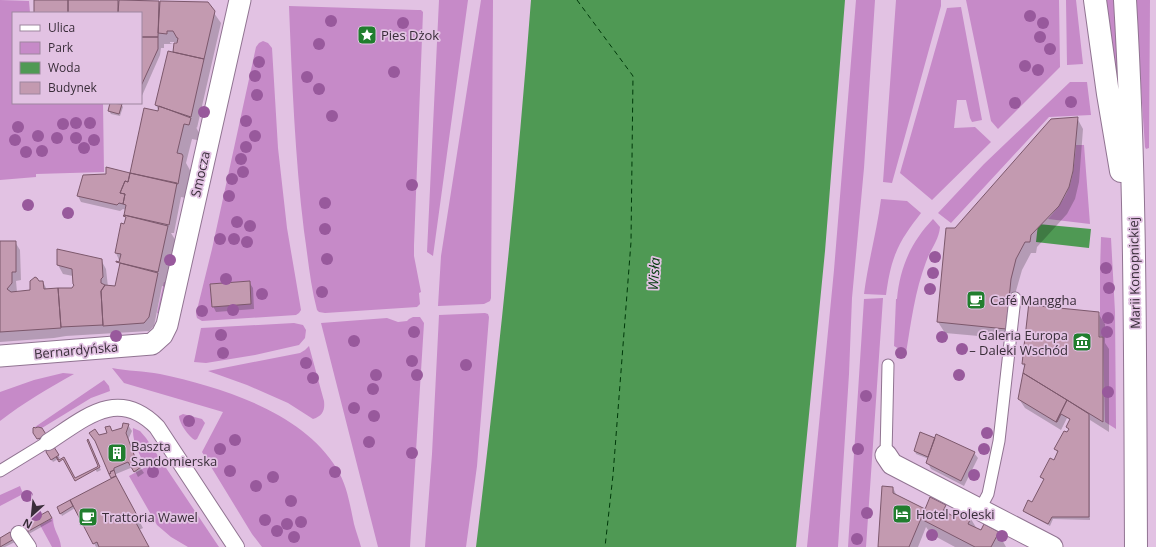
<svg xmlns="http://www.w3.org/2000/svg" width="1156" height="547" font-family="'Open Sans',sans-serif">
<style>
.green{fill:#c68ac8}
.water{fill:#4f9954}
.shadow{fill:#0003}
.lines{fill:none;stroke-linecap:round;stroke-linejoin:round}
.ferry{stroke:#00390a;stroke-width:1;stroke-dasharray:5 4;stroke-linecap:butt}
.building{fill:#c39ab0;stroke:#7c586c}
.service-casing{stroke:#917492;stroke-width:13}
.pedestrian-casing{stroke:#917492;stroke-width:18}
.minor-casing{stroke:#917492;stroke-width:23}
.primary-casing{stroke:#917492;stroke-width:24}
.service{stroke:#fff;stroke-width:11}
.pedestrian{stroke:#fff;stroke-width:16}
.minor{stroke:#fff;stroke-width:21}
.primary{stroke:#fff;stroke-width:22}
.tree{fill:#98599c}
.labels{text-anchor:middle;stroke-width:3.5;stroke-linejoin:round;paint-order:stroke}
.poi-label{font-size:13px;fill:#392d39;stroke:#e2c2e3;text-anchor:start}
.street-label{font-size:13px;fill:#392d39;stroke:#e2c2e3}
.water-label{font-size:14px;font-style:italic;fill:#00390a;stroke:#e2c2e3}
</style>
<rect width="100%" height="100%" fill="#e2c2e3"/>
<path class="green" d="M0,0L29,1L30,13H13V103H103L104,172L36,174V177L0,180Z
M439,0H468L433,256L427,252Z
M481,0H493L491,298L490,301L484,304L438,306L441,256Z
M856,0H875L864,168L852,298L849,374L838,547H807L834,270Z
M896,0H941V6L892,183L883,182Z
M966,0H1059L1060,67L998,129L991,121Z
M1066,0H1076L1083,64L1067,65Z
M1105,0H1114L1120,99H1119Z
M1135,0H1150L1149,148L1146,149L1145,147Z
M289,6L417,10H421L423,12L414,245V256L421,292L419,293L420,304L417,307L325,313L319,312L317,310C310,284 308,257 304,231C295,157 292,81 289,6Z
M961,7L982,120L972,122L970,118L966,100H957L954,128L975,127L991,142L932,200L900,173L947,8Z
M263,41L268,43L272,48L278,148L287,228L301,310L299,313L296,315L202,321L197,318L196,314L212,249L256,47L259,43Z
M1070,82H1087L1091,115L1049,117L951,223L938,213L984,164Z
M1076,145H1084L1090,224L1048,219C1072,193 1073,179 1076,145Z
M881,199L907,201L921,213C911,226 901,239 895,255C890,268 888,281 886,295L864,294C868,262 877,231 881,199Z
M933,219L940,227C939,240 930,250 926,262C915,291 911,322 906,353L894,346L896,299H897C900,267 911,242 933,219Z
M1101,237L1111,238L1115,312L1116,429L1105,422L1103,337L1100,336V270Z
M164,282L169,283L162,314L157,313Z
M883,298L866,547H848L864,299Z
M485,313L488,314L489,317L477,466L466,547H425L432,454L439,315Z
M413,317H420L424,323L410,547H378L321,323L387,318L398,322L407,321L409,319Z
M294,323L303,325L306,330L305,338L299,345L255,355L206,363L194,362L201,328Z
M309,346L324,401C325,410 323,416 313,419L288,403L247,385L208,371L300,353L305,350Z
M112,368C127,371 144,371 160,374C221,387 303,412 337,469C347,485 350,505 354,524C356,532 359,539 361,547H262L252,534L202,452L223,412L124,383Z
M63,373L74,374C49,388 23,403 0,421V392L34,380Z
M104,380L109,386L110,391L91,398L42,428L38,427L36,428L35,427Z
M183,414L202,419L205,423L197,439L195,440C189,437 179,423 179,416Z
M133,428L140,431L146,438L219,547H188L171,537L157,525L129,476L146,467C140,455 132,442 133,428Z
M20,486L23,494L0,506V495Z
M53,518C53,531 60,535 61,547H52L40,525Z"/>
<path class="water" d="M531,0H845L825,251L796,547H476C498,365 517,183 531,0Z
M1038,224L1091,229L1089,248L1036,242Z"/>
<path class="shadow" d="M35,0H92L207,3L221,23L197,128L196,127L199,133L197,140L192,139L186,163L191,172L186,198L181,197L174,233H171L176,241L166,287L162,286L154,326L149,331L66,336L54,338L0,342V242H15L20,250L21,280L16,281L17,292L31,291L39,282H43L47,290L72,289L75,286L73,276L63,274L58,265L101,260L106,269L108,287H115L121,265L116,253L122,224L125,225L127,219L125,215L126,210L123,209L120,211L81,202L78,196L133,175L159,112L156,105L175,44L178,42H170V43L173,44H164V48H161L160,55L141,98V13H35Z
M111,103L121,104L123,107L120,116L111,114L109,111Z
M1077,118L1083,129L1079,182L1075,199L1067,214L1037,247L1036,253H1031L1022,270L1016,291L1012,339L945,333L938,322L955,229Z
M249,282L253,288L254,309L216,312L213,306Z
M1038,304L1040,307L1098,313L1105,324V343L1109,349V432L1090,420V520L1053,519L1050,526L1026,513L1024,511L1032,504L1044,480L1041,477L1054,461L1058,453L1055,449L1070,430L1067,427L1070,420L1067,418L1061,430L1025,408L1019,399L1025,368L1023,364Z
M128,425L132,431L128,440L138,464L144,473L138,477L133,467L116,474V477L143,528L139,530L148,547H96L75,508L62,516L58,507L113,479L110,473L99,436L123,429Z
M35,430L53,448L60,458L53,462L47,452L49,449L40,441L34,433Z
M921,433L974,453L978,458L964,486L931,469L928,463L929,459L916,454L915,451Z
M99,466L101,470L97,472L95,469Z
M893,488L897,496L926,510L945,506L951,516L955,518L958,513L971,519L977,529L981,531L998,532L1006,547H955L931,534L926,527L918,547H879Z
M47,513L52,521L27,535L23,526Z
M10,533L15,542L5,547H0V539Z"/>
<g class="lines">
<path class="ferry" d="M577,0L633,76L631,242L613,475L605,547"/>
</g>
<path class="building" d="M34,0H68V13H34Z
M68,0H118V13H68Z
M119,0L159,1L158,37H141V13H118Z
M160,1L208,2L215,11L204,59L173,52L174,43H177L178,38H177L173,31H167V34L158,33Z
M141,37H158V49L141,86Z
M168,51L204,59L191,117L155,105Z
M110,103L122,104L119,114L108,111Z
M159,106L191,118L189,125L184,124L177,153L182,154L183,156L178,184L130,173L144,108L158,111Z
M1078,117L1073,171L1069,187L1059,206L1031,235L1030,242H1025L1016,259L1011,279L1006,329L937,322L946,228H955L1051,119Z
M106,167L130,173L128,182L125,181L120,193L125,194L123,204L119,203L117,205L77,196L83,175L106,174Z
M130,173L177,183L169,225L124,215L126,205L123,204L125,194L120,193L125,181L128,182Z
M124,215L168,226L158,272L116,262V261L119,262L121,254L115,253L121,223L124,224L126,217L123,216Z
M0,241H16V272H12V283L7,289L11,292L30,290V281L35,277L37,278L39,281H43L44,289L58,288L61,328L0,332Z
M57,249L102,259L103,277L101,279V283L105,285L101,291L103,325L61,327L58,288H72L74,285L73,284L72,269L57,265Z
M120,263L158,273L149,317L144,323L103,326L101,291L105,285L115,286Z
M250,281L251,304L212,307L210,284Z
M1029,302L1039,303V306L1099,312V337H1103V422L1023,373L1025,364H1022Z
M1023,373L1067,400L1056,422L1018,399Z
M1067,400L1089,414V517H1052L1048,524L1023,511L1028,500L1032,502L1044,479L1040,477L1050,458L1054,460L1058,451L1054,449L1064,431L1067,432L1069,429L1066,427L1070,419L1061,414L1057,422H1056Z
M123,423L129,424L126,433L136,460L141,467L134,472L128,462L114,468V470L110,472L111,473L109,474L95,441L89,433L95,429L99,435L107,433L105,427L110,426L112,431L122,428Z
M34,427L35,428L38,427L42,428L59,455L51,460L46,452L47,449L41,438L37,439L33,433V428Z
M920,432L935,438L928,457L914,451Z
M936,434L975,452L961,481L926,463Z
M88,439L100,467L75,481L63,459L59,462L56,457H57L59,460L64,457L75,478L97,467L98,466L87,440Z
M114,470L116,476L111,478L109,474L111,473L110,472Z
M116,476L139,519L135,521L149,547H99L97,542L93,544L70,500Z
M882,486L893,487V493L925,509L909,547H878Z
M930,497L946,505L943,511L955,517L958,511L971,518L968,524L981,530L984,524L999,532L991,547H975L921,519Z
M70,500L73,506L60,514L57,507Z
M48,511L52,518L25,533L21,526Z
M10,532L14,539L0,547V538Z"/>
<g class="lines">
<defs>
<path id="service" d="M886,455L888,365
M0,471L44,444
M980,509L988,494L999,441L1015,298"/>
<path id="pedestrian" d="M48,442C85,418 118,387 157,427L236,547
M19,534L28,547"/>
<path id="minor" d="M0,356L152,344L162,335L167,325L240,0
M886,455L892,464L1052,547"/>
<path id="primary" d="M1095,0L1108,94L1121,171
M1125,0C1136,182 1135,365 1136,547"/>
</defs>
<use href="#service" class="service-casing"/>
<use href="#pedestrian" class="pedestrian-casing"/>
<use href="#minor" class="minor-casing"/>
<use href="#primary" class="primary-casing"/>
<use href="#service" class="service"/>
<use href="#pedestrian" class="pedestrian"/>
<use href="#minor" class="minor"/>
<use href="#primary" class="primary"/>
</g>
<g class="tree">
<circle cx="1030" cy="16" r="6"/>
<circle cx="331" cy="21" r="6"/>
<circle cx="403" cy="23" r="6"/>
<circle cx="1043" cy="23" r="6"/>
<circle cx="1040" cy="37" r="6"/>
<circle cx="319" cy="44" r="6"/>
<circle cx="1050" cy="49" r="6"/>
<circle cx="259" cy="62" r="6"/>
<circle cx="1025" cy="66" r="6"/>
<circle cx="1038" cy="70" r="6"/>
<circle cx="394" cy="72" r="6"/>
<circle cx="255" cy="76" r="6"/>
<circle cx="307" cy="77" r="6"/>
<circle cx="319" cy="89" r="6"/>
<circle cx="257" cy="95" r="6"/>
<circle cx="1071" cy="102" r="6"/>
<circle cx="1015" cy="103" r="6"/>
<circle cx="204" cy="112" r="6"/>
<circle cx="332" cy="116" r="6"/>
<circle cx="246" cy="121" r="6"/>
<circle cx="76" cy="123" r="6"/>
<circle cx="90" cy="123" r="6"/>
<circle cx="63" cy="124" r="6"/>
<circle cx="18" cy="127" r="6"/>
<circle cx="38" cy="136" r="6"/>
<circle cx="255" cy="136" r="6"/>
<circle cx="57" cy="138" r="6"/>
<circle cx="76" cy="138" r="6"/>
<circle cx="15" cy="140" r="6"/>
<circle cx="94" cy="140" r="6"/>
<circle cx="246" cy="147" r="6"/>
<circle cx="84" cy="148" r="6"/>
<circle cx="42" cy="151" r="6"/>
<circle cx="26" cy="152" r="6"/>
<circle cx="241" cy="159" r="6"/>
<circle cx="243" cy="172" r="6"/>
<circle cx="232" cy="179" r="6"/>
<circle cx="412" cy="185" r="6"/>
<circle cx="229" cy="196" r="6"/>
<circle cx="325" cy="203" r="6"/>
<circle cx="28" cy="205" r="6"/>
<circle cx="68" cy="213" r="6"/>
<circle cx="237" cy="222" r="6"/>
<circle cx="250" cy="226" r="6"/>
<circle cx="325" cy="229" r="6"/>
<circle cx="220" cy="239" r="6"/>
<circle cx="234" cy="239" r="6"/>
<circle cx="247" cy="242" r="6"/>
<circle cx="935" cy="257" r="6"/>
<circle cx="327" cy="259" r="6"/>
<circle cx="170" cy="260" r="6"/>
<circle cx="1106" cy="268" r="6"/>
<circle cx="933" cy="273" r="6"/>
<circle cx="226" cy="279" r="6"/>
<circle cx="1109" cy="288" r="6"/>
<circle cx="930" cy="289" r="6"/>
<circle cx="322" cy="292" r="6"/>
<circle cx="262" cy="294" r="6"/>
<circle cx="233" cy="310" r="6"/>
<circle cx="202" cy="311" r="6"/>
<circle cx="1108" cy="318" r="6"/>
<circle cx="414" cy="332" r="6"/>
<circle cx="1107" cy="332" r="6"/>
<circle cx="221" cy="335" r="6"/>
<circle cx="116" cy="336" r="6"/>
<circle cx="942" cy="337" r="6"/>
<circle cx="354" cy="341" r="6"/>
<circle cx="962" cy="349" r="6"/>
<circle cx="223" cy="353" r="6"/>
<circle cx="901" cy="353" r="6"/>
<circle cx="412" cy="361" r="6"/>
<circle cx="306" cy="363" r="6"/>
<circle cx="466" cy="365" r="6"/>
<circle cx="376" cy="375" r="6"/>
<circle cx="417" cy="375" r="6"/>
<circle cx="959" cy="375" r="6"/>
<circle cx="313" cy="378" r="6"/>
<circle cx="373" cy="389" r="6"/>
<circle cx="1108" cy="392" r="6"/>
<circle cx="866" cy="396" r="6"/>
<circle cx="354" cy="408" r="6"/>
<circle cx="374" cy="416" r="6"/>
<circle cx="189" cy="421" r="6"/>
<circle cx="987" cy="433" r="6"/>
<circle cx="235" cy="440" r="6"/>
<circle cx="369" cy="442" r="6"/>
<circle cx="220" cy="449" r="6"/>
<circle cx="858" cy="449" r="6"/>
<circle cx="984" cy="449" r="6"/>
<circle cx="412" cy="453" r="6"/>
<circle cx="230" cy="471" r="6"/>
<circle cx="153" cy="472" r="6"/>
<circle cx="335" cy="472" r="6"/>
<circle cx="974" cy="475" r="6"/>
<circle cx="273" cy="477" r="6"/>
<circle cx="256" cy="486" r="6"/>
<circle cx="27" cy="496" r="6"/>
<circle cx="291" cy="501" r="6"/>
<circle cx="867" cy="513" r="6"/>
<circle cx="36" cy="515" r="6"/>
<circle cx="265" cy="520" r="6"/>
<circle cx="301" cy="522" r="6"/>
<circle cx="287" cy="524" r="6"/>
<circle cx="277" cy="531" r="6"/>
<circle cx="932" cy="535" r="6"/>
<circle cx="1002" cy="536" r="6"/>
<circle cx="294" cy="537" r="6"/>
<circle cx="857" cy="539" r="6"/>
</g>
<defs>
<symbol id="sight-square" viewBox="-11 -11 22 22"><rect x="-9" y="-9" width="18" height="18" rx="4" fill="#217e2e" stroke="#e2c2e3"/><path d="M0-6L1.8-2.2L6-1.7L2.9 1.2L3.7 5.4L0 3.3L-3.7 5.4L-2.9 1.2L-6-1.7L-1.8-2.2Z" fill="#fff"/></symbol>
<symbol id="cafe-square" viewBox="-11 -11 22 22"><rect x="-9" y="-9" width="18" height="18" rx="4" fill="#217e2e" stroke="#e2c2e3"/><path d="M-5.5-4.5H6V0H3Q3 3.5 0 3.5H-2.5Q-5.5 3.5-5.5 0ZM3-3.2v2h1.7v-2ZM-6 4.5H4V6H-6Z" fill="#fff"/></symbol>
<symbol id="museum-square" viewBox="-11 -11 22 22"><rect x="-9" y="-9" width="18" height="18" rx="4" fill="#217e2e" stroke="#e2c2e3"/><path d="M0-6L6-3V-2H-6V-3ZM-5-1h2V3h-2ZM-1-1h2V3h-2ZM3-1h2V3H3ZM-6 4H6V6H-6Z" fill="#fff"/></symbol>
<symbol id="building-square" viewBox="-11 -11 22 22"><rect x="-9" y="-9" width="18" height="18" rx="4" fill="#217e2e" stroke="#e2c2e3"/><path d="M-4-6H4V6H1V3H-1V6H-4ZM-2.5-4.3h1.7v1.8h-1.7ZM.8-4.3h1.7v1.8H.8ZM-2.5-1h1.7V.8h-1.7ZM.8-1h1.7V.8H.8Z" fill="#fff"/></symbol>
<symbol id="hotel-square" viewBox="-11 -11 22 22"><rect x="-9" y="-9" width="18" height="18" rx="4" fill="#217e2e" stroke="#e2c2e3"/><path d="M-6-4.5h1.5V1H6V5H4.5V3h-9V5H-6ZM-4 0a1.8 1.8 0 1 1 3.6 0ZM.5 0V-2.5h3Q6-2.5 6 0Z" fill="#fff"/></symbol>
</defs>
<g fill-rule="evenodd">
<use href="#sight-square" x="356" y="24" width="22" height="22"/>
<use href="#cafe-square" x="965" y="289" width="22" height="22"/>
<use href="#museum-square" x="1071" y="331" width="22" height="22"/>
<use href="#building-square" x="106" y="442" width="22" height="22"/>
<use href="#hotel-square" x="891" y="503" width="22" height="22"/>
<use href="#cafe-square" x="77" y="506" width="22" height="22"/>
</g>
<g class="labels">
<g class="poi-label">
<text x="381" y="40">Pies Dżok</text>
<text x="990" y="305">Café Manggha</text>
<text x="1068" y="340" text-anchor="end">Galeria Europa<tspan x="1068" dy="15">– Daleki Wschód</tspan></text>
<text x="131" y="451">Baszta<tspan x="131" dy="15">Sandomierska</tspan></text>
<text x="916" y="519">Hotel Poleski</text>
<text x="102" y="522">Trattoria Wawel</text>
</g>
<g class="street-label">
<text transform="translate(200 174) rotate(-77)" y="5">Smocza</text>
<text transform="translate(1134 273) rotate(-91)" y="5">Marii Konopnickiej</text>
<text transform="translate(76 350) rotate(-5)" y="5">Bernardyńska</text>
</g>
<g class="water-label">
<text transform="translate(654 274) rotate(-86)" y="5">Wisła</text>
</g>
</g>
<rect x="12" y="12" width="130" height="92" fill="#e2c2e3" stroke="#9e869f"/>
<rect x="20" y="25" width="20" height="6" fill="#ffffff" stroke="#9e869f"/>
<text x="48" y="32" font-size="12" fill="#392d39">Ulica</text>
<rect x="20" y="42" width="20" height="12" fill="#c68ac8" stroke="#9e869f"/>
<text x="48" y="52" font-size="12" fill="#392d39">Park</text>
<rect x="20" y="62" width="20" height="12" fill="#4f9954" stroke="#9e869f"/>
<text x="48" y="72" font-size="12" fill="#392d39">Woda</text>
<rect x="20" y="82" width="20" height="12" fill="#c39ab0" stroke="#9e869f"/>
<text x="48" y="92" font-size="12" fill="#392d39">Budynek</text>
<g transform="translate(32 515) rotate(207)" stroke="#e2c2e3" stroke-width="3" paint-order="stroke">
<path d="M0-3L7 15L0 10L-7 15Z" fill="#392d39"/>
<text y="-6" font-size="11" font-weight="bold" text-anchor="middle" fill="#392d39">N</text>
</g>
</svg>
